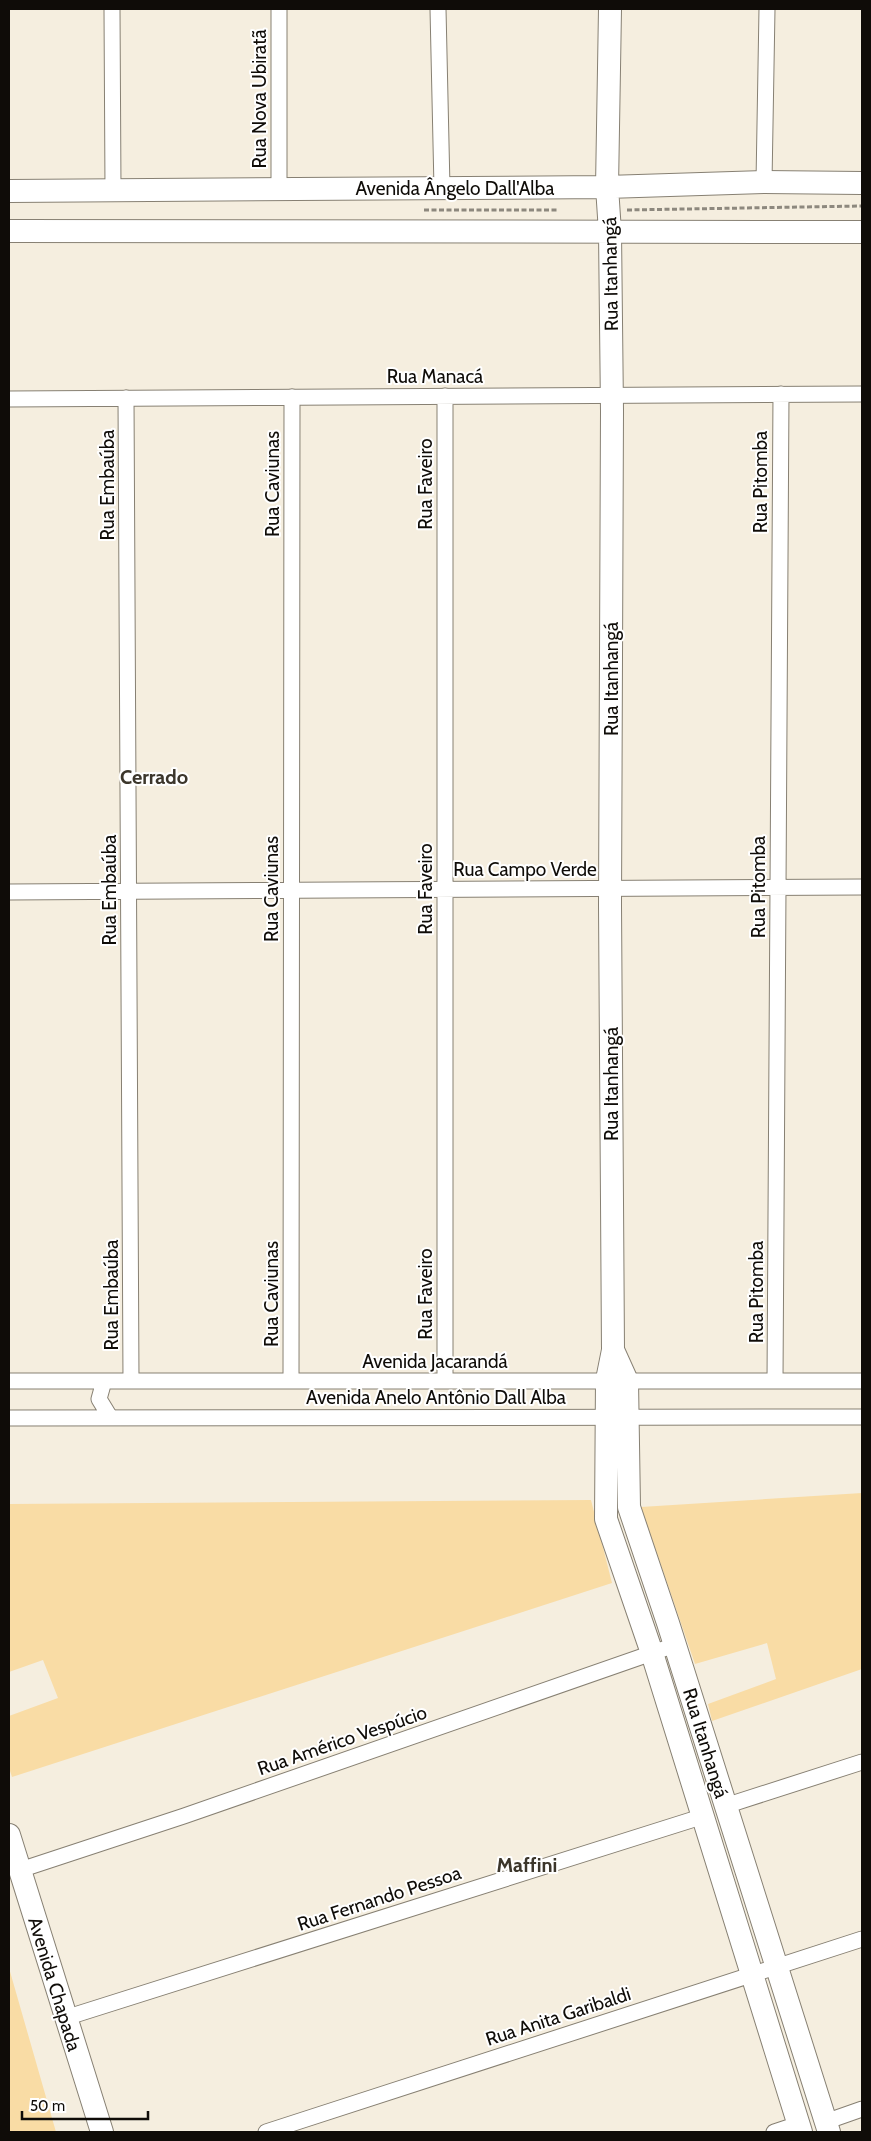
<svg xmlns="http://www.w3.org/2000/svg" width="871" height="2141" font-family="Cabin,sans-serif">
<style>
.green{fill:#f9dca5}
.lines{fill:none;stroke-linecap:round;stroke-linejoin:round}
.street-casing{stroke:#878073;stroke-width:17}
.secondary-casing{stroke:#878073;stroke-width:24}
.path{stroke:#8d887e;stroke-width:3;stroke-dasharray:5 2.5;stroke-linecap:butt}
.street{stroke:#fff;stroke-width:15}
.secondary{stroke:#fff;stroke-width:22}
.labels{text-anchor:middle;stroke-width:4;stroke-linejoin:round;paint-order:stroke}
.street-label{font-size:19px;fill:#0f0c08;stroke:#fff}
.neighbourhood-label{font-size:20px;font-weight:bold;fill:#3c362b;stroke:#fff}
</style>
<rect width="100%" height="100%" fill="#f5eedf"/>
<path class="green" d="M862,1493V1669L712,1721L708,1704L776,1679L767,1643L695,1664L641,1507Z
M591,1500L612,1583L12,1777L9,1768V1716L58,1698L43,1660L9,1672V1504Z
M9,1968L56,2132H9Z"/>
<g class="lines">
<defs>
<path id="street" d="M112,9L113,190
M279,9V189
M438,9L442,188
M764,182L767,9
M445,396V1381
M126,398L131,1381
M9,399L862,394
M9,892L862,887
M9,1381H862
M104,1381L99,1399L110,1417
M291,1381L292,397
M775,1381L781,394
M9,1418L862,1417
M725,1806L862,1762
M20,1870L184,1816L675,1645
M65,2018L704,1816
M825,2122L862,2109
M266,2132L862,1939
M774,2132L798,2124"/>
<path id="secondary" d="M610,9L607,187L610,232L612,411L610,905L613,1350L607,1380L606,1519L652,1653L801,2132
M9,191L607,187L764,182L862,183
M9,231L862,232
M613,1350L627,1381L629,1507L668,1623L829,2132
M9,1835L102,2132"/>
</defs>
<use href="#street" class="street-casing"/>
<use href="#secondary" class="secondary-casing"/>
<path class="path" d="M424,210H558
M627,210L862,206"/>
<use href="#street" class="street"/>
<use href="#secondary" class="secondary"/>
</g>
<g class="labels">
<g class="street-label">
<text transform="translate(259 99) rotate(-90)" y="7">Rua Nova Ubiratã</text>
<text x="455" y="195">Avenida Ângelo Dall'Alba</text>
<text transform="translate(610 274) rotate(-91)" y="7">Rua Itanhangá</text>
<text x="435" y="383">Rua Manacá</text>
<text transform="translate(760 482) rotate(-90)" y="7">Rua Pitomba</text>
<text transform="translate(272 484) rotate(-90)" y="7">Rua Caviunas</text>
<text transform="translate(425 484) rotate(-90)" y="7">Rua Faveiro</text>
<text transform="translate(107 485) rotate(-90)" y="7">Rua Embaúba</text>
<text transform="translate(611 679) rotate(-90)" y="7">Rua Itanhangá</text>
<text x="525" y="876">Rua Campo Verde</text>
<text transform="translate(758 887) rotate(-90)" y="7">Rua Pitomba</text>
<text transform="translate(271 889) rotate(-90)" y="7">Rua Caviunas</text>
<text transform="translate(425 889) rotate(-90)" y="7">Rua Faveiro</text>
<text transform="translate(109 890) rotate(-90)" y="7">Rua Embaúba</text>
<text transform="translate(611 1084) rotate(-90)" y="7">Rua Itanhangá</text>
<text transform="translate(756 1292) rotate(-90)" y="7">Rua Pitomba</text>
<text transform="translate(271 1294) rotate(-90)" y="7">Rua Caviunas</text>
<text transform="translate(425 1294) rotate(-90)" y="7">Rua Faveiro</text>
<text transform="translate(111 1295) rotate(-90)" y="7">Rua Embaúba</text>
<text x="435" y="1368">Avenida Jacarandá</text>
<text x="436" y="1404">Avenida Anelo Antônio Dall Alba</text>
<text transform="translate(342 1740) rotate(-19)" y="7">Rua Américo Vespúcio</text>
<text transform="translate(706 1743) rotate(73)" y="7">Rua Itanhangá</text>
<text transform="translate(379 1898) rotate(-18)" y="7">Rua Fernando Pessoa</text>
<text transform="translate(55 1984) rotate(73)" y="7">Avenida Chapada</text>
<text transform="translate(558 2016) rotate(-18)" y="7">Rua Anita Garibaldi</text>
</g>
<g class="neighbourhood-label">
<text x="154" y="784">Cerrado</text>
<text x="527" y="1872">Maffini</text>
</g>
</g>
<rect width="871" height="2141" fill="none" stroke="#0f0c08" stroke-width="20"/>
<path d="M22 2111v8h126v-8" fill="none" stroke="#0f0c08" stroke-width="2.5"/>
<text x="30" y="2111" font-size="15" fill="#0f0c08" stroke="#ffffff" stroke-width="4" paint-order="stroke">50 m</text>
</svg>
